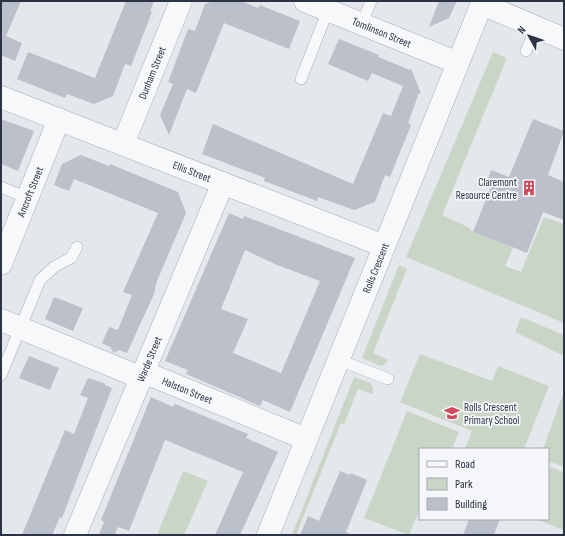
<svg xmlns="http://www.w3.org/2000/svg" width="565" height="536" font-family="'Sofia Sans Condensed',sans-serif">
<style>
.green{fill:#c9d6c5}
.building{fill:#bbc0ca;fill-rule:evenodd}
.lines{fill:none;stroke-linecap:round;stroke-linejoin:round}
.service-casing{stroke:#a9aeb7;stroke-width:12}
.minor-casing{stroke:#a9aeb7;stroke-width:23}
.service{stroke:#f7f8fa;stroke-width:11}
.minor{stroke:#f7f8fa;stroke-width:22}
.labels{text-anchor:middle;stroke-width:3.5;stroke-linejoin:round;paint-order:stroke}
.street-label{font-size:11px;fill:#2b3445;stroke:#f4f6f9}
.poi-label{font-size:11px;fill:#2b3445;stroke:#f4f6f9;text-anchor:end}
</style>
<rect width="100%" height="100%" fill="#e4e7ec"/>
<path class="green" d="M493,52L507,58L442,215L468,227L473,232L513,248L505,266L521,272L544,217L564,224V323L406,257Z
M399,265L407,269L373,353L388,360L385,364L381,366L362,358Z
M521,317L564,335V356L515,332Z
M420,354L492,381L498,366L549,386L524,449H465L472,431L400,402Z
M354,377L370,383L373,387V394L358,389L344,424L341,423L296,535H292Z
M564,391V467L548,461V449H543Z
M407,411L459,432L452,449H420V509L409,535L364,518Z
M550,467L564,472V530L536,519H548V472Z
M183,471L208,481L184,535H157Z"/>
<path class="building" d="M1,1H21L6,36L22,43L15,61L1,55Z
M126,1H154L150,11L152,12L131,66L125,64L113,96L94,104L67,94L65,98L17,79L28,52L95,78Z
M213,1H241L258,8L260,5L300,21L289,49L224,23L196,93L187,89L169,135L160,115L173,84L168,82L188,29L195,31L205,4Z
M439,1H457L449,18L429,27Z
M339,39L379,55L378,57L410,70L411,68L421,94L419,93L408,123L411,125L390,177L385,175L375,202L354,210L318,197L317,201L264,181L265,178L202,154L213,124L353,184L383,113L391,116L403,86L372,73L368,81L328,64Z
M1,119L34,131L18,171L1,164Z
M533,119L564,131L548,175L564,182V220L543,212L527,253L473,232L491,187L486,185L491,170L509,177Z
M81,155L109,166L110,164L178,192L186,213L157,281L154,294L127,353L119,350L114,353L110,347L102,343L109,327L118,330L132,295L123,292L158,213L74,179L69,191L54,185L62,164Z
M229,213L243,219L244,216L355,258L290,412L263,400L260,406L186,374L188,370L165,361ZM245,250L277,265L320,281L281,373L233,353L248,319L221,309Z
M54,297L83,308L73,331L45,319Z
M29,356L59,368L50,390L19,378Z
M88,378L104,383L105,385L112,388L62,518L60,517L52,535H22L65,430L74,434L88,398L80,395Z
M151,397L173,407L175,404L248,434L246,438L278,452L240,535H215L243,472L165,440L129,531L118,527L115,535H99L104,522L101,520Z
M340,471L350,475L351,473L367,480L346,532L352,535H300L308,516L319,521Z
M469,519H500L494,535H463Z"/>
<g class="lines">
<defs>
<path id="service" d="M362,23L371,1
M526,51L536,27
M301,79L328,10
M1,187L28,198
M339,360L388,379
M1,375L40,280L54,267L71,258L77,247"/>
<g id="minor">
<path id="s1" d="M305,1L458,63"/>
<path d="M482,4L564,39"/>
<path id="s2" d="M1,97L384,246"/>
<path id="s3" d="M123,144L181,1"/>
<path id="s4" d="M1,264L59,119"/>
<path id="s5" d="M1,320L132,374L153,376L306,439"/>
<path id="s6" d="M75,535L223,183"/>
<path id="s7" d="M268,535L483,1"/>
</g>
</defs>
<use href="#service" class="service-casing"/>
<use href="#minor" class="minor-casing"/>
<use href="#service" class="service"/>
<use href="#minor" class="minor"/>
</g>
<defs>
<symbol id="building-bare" viewBox="-9 -9 18 18"><path d="M-4-6H4V6H1V3H-1V6H-4ZM-2.5-4.3h1.7v1.8h-1.7ZM.8-4.3h1.7v1.8H.8ZM-2.5-1h1.7V.8h-1.7ZM.8-1h1.7V.8H.8Z" fill="#d1495b" stroke="#f4f6f9" stroke-width="2.5" paint-order="stroke"/></symbol>
<symbol id="school-bare" viewBox="-9 -9 18 18"><path d="M0-5L7-2L0 1L-7-2ZM-4 1L0 2.5L4 1V4Q0 6-4 4Z" fill="#d1495b" stroke="#f4f6f9" stroke-width="2.5" paint-order="stroke"/></symbol>
</defs>
<g fill-rule="evenodd">
<use href="#building-bare" x="518" y="177" width="22" height="22"/>
<use href="#school-bare" x="441" y="402" width="22" height="22"/>
</g>
<g class="labels">
<g class="street-label">
<text dy="4" stroke="none"><textPath href="#s1" startOffset="83">Tomlinson Street</textPath></text>
<text dy="4" stroke="none"><textPath href="#s3" startOffset="77">Dunham Street</textPath></text>
<text dy="4" stroke="none"><textPath href="#s2" startOffset="205">Ellis Street</textPath></text>
<text dy="4" stroke="none"><textPath href="#s4" startOffset="78">Ancroft Street</textPath></text>
<text dy="4" stroke="none"><textPath href="#s7" startOffset="288">Rolls Crescent</textPath></text>
<text dy="4" stroke="none"><textPath href="#s6" startOffset="191">Warde Street</textPath></text>
<text dy="4" stroke="none"><textPath href="#s5" startOffset="200">Halston Street</textPath></text>
</g>
<g class="poi-label">
<text x="517" y="186">Claremont<tspan x="517" dy="13">Resource Centre</tspan></text>
<text x="464" y="411" text-anchor="start">Rolls Crescent<tspan x="464" dy="13">Primary School</tspan></text>
</g>
</g>
<rect width="565" height="536" fill="none" stroke="#2b3445" stroke-width="4"/>
<rect x="419" y="448" width="130" height="72" fill="#f4f6f9" stroke="#a4a8b1"/>
<rect x="427" y="461" width="20" height="6" fill="#f7f8fa" stroke="#a4a8b1"/>
<text x="455" y="468" font-size="12" fill="#2b3445">Road</text>
<rect x="427" y="478" width="20" height="12" fill="#c9d6c5" stroke="#a4a8b1"/>
<text x="455" y="488" font-size="12" fill="#2b3445">Park</text>
<rect x="427" y="498" width="20" height="12" fill="#bbc0ca" stroke="#a4a8b1"/>
<text x="455" y="508" font-size="12" fill="#2b3445">Building</text>
<g transform="translate(529 36) rotate(310)" stroke="#f4f6f9" stroke-width="3" paint-order="stroke">
<path d="M0-3L7 15L0 10L-7 15Z" fill="#2b3445"/>
<text y="-6" font-size="11" font-weight="bold" text-anchor="middle" fill="#2b3445">N</text>
</g>
</svg>
